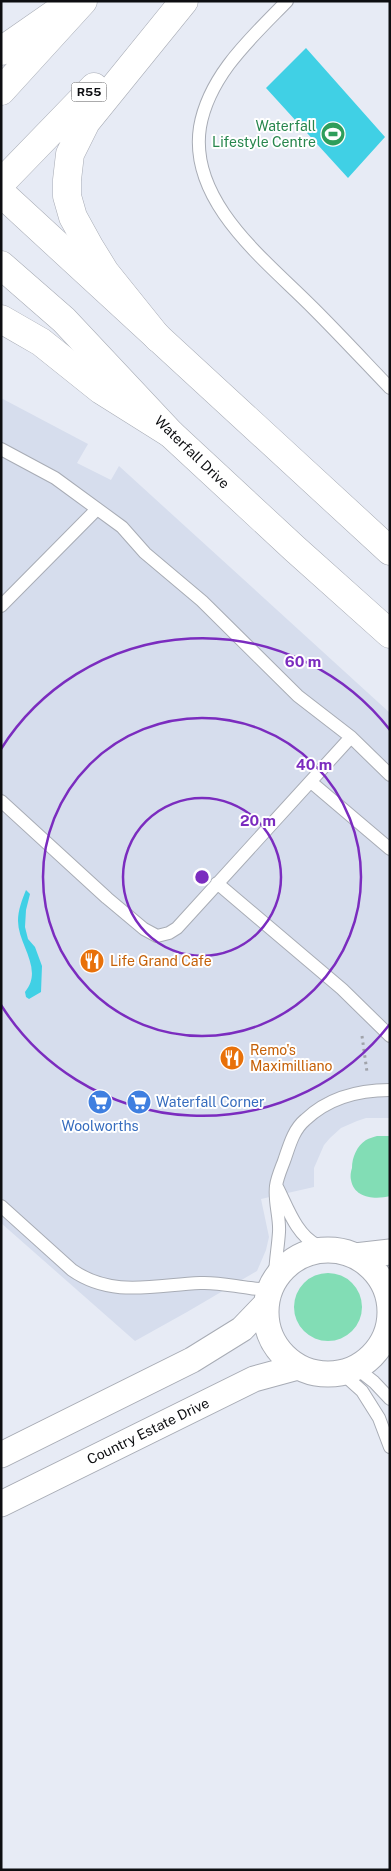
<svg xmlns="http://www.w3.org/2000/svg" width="391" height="1871" font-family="'Public Sans',sans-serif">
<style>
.built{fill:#d6dded}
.green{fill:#82ddb5}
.water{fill:#40d0e5}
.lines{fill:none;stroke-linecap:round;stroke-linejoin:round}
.lane-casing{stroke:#a8acb5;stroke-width:14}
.street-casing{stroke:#a8acb5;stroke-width:27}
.secondary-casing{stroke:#a8acb5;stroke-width:29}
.primary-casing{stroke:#a8acb5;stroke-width:29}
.path{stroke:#a0a3aa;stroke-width:3;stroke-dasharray:2.5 4;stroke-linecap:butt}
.lane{stroke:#fff;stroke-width:12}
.street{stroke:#fff;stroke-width:25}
.secondary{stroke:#fff;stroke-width:28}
.primary{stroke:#fff;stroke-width:28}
.ring{fill:none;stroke:#7b2cbf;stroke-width:2.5}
.labels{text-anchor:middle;stroke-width:4;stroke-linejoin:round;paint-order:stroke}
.shield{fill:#fff;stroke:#565658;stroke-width:1}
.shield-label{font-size:12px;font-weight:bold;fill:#0d0e11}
.leisure-label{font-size:14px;fill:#27864d;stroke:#fff;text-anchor:end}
.street-label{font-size:14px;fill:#0d0e11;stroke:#fff}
.food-label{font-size:14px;fill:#c56008;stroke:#fff;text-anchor:start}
.shop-label{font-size:14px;fill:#366cbe;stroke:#fff;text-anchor:start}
.centre{fill:#7b2cbf;stroke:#fff;stroke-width:2.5}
.ring-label{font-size:15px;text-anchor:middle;font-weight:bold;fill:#7b2cbf;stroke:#fff;stroke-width:4;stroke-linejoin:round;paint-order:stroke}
</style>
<rect width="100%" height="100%" fill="#e7ebf5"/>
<path class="built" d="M1,398L88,444L77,463L111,480L119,466L390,713V1118H366L357,1121L341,1128L330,1138L324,1145L314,1168V1187L261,1199L269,1237L266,1250L257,1271L187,1312L135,1341L1,1223Z"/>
<path class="green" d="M377,1136H390V1196C375,1200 354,1198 351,1180C350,1176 351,1171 352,1168C352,1157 357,1146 366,1140C369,1138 374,1137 377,1136Z
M294 1307a34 34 0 1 1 68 0a34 34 0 1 1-68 0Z"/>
<path class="water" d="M306,48L385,137L348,178L266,88Z
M26,890L30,894L26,910L25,927L28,939L35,947L42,966L41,992L29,999L26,997L25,992C44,969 18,945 18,921C18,910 22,900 26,890Z"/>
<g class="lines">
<defs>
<path id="lane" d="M287,1C252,37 209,75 200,127C188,203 268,262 314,309C340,335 365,362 390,388
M1,449L55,478L122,527L145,553L202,601L298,696L351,737L390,775
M1,606L97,509
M311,782L390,849
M1,801L107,898L144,929L157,936L169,933L177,928L351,737
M217,883L342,989L390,1036
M277,1187C287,1206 296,1235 317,1245C321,1247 327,1248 332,1249
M1,1206L72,1270C112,1298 155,1285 200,1283C217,1282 233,1286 250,1288C256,1289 263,1289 269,1290
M275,1278C275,1263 278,1248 279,1232C280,1217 274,1202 276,1186C277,1178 281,1169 284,1161C289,1147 293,1130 305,1120C328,1098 358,1090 390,1090
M386,1334L390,1337
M355,1367L374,1382L390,1399
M342,1373L362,1391L379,1418L390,1447"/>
<path id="street" d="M266 1312a62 62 0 1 1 124 0a62 62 0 1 1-124 0Z
M355,1256L390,1252
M1,1455L192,1360L242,1329L266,1304
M1,1504L254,1379L298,1367"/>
<path id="secondary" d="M1,193L390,551
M1,265L64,320L171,434L295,549L390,634"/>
<path id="primary" d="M1,51L60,10
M1,91L83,1
M1,183L94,87
M1,319L41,342L101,390L171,434
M158,338L105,272L89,246L73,217L67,196V180L70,154L86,122L184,1"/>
</defs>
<use href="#lane" class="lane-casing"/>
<use href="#street" class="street-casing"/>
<use href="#secondary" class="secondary-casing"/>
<use href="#primary" class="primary-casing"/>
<path class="path" d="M362,1036L367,1072"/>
<use href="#lane" class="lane"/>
<use href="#street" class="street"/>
<use href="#secondary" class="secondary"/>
<use href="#primary" class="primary"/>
</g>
<g class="ring">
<circle cx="202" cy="877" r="79"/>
<circle cx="202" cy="877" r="159"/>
<path d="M390 1024A238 238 0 0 1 1 1005M1 749A238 238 0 0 1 390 730"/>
</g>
<defs>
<symbol id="stadium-disc" viewBox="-11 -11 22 22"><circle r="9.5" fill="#2e9e5b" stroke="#fff"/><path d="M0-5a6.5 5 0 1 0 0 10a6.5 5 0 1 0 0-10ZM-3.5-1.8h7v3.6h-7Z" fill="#fff"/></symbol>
<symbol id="restaurant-disc" viewBox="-11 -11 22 22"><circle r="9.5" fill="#e8710a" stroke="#fff"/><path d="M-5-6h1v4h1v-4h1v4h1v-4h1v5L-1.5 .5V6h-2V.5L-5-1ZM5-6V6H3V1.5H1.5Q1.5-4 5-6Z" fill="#fff"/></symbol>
<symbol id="supermarket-disc" viewBox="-11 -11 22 22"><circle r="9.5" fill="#3f7fe0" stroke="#fff"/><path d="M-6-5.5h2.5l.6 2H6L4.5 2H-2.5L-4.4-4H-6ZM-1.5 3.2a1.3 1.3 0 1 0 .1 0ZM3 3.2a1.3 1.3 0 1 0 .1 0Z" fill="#fff"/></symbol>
</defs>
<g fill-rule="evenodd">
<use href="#stadium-disc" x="319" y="120" width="28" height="28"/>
<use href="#restaurant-disc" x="78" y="947" width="28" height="28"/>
<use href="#restaurant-disc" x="218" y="1044" width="28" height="28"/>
<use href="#supermarket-disc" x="86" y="1088" width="28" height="28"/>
<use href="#supermarket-disc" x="125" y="1088" width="28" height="28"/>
</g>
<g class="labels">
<rect class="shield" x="71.5" y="82.5" width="35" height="19" rx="4"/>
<g class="shield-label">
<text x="89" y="96">R55</text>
</g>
<g class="leisure-label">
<text x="316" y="131">Waterfall<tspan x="316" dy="16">Lifestyle Centre</tspan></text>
</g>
<g class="street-label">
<text transform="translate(192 452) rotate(44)" y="5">Waterfall Drive</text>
<text transform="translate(148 1431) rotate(-26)" y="5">Country Estate Drive</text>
</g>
<g class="food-label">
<text x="110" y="966">Life Grand Cafe</text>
<text x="250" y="1055">Remo's<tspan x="250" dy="16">Maximilliano</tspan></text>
</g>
<g class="shop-label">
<text x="156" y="1107">Waterfall Corner</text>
<text x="100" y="1131" text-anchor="middle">Woolworths</text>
</g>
</g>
<circle cx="202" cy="877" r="8" class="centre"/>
<g class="ring-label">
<text x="303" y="667">60 m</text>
<text x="314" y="770">40 m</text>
<text x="258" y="826">20 m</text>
</g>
<rect width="391" height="1871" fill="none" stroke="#0d0e11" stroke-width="5"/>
</svg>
